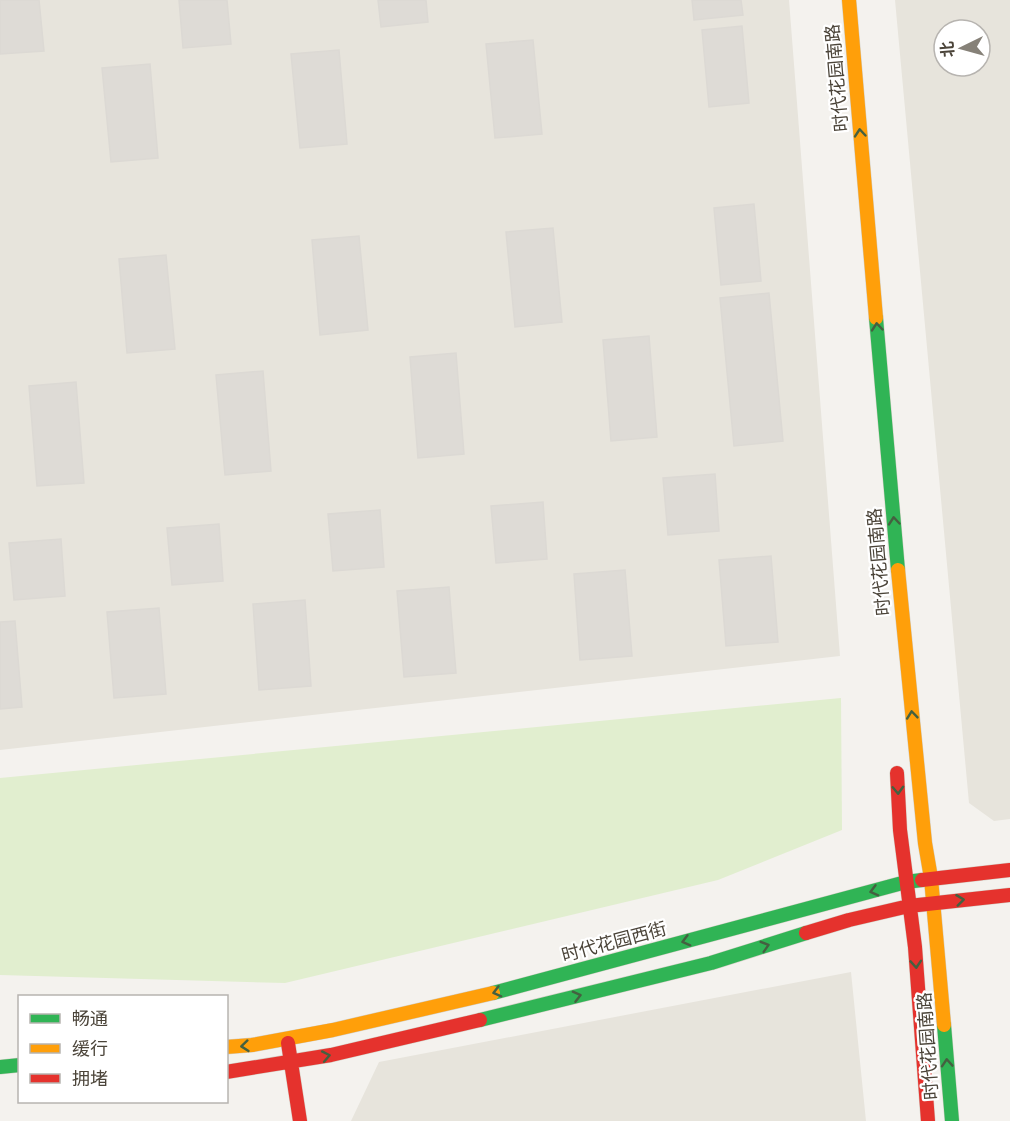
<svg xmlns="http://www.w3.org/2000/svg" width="1010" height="1121" viewBox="0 0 1010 1121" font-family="Inter,'Noto Sans SC',sans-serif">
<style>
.residential{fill:#e7e4dc;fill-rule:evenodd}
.green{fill:#e1eecf}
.building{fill:#dedbd6;stroke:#dcd9d4;stroke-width:1.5}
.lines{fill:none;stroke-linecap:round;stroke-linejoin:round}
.fast-casing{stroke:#d3cfc5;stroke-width:15}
.slow-casing{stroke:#d3cfc5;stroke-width:15}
.jam-casing{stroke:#d3cfc5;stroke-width:15}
.fast{stroke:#30b455;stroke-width:14}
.slow{stroke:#ff9f0a;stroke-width:14}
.jam{stroke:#e5322d;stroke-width:14}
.oneway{stroke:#446040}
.labels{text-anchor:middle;stroke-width:4.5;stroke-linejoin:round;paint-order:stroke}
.street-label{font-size:18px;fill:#4b4439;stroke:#fff}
</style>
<rect width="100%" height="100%" fill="#f4f2ee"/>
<path class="residential" d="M0 0H789L840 656 0 750Z
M895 0H1010V819L994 821 969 803ZM944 30H980V66H944Z
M851 972 866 1121H351L379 1062Z"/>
<path class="green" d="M841 698 842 830 718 880 285 983 0 975V778Z"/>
<path class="building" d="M0 0H39L44 51 0 54Z
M179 0H227L231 44 183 48Z
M378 0H426L428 22 381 27Z
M692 0H741L743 15 694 20Z
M742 26 749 103 709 107 702 30Z
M533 40 542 134 495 138 486 44Z
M339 50 347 144 300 148 291 54Z
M150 64 158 158 111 162 102 68Z
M754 204 761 281 721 285 714 208Z
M553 228 562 322 515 327 506 232Z
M359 236 368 330 320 335 312 240Z
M166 255 175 349 127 353 119 259Z
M769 293 783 441 734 446 720 298Z
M649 336 657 437 611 441 603 340Z
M456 353 464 454 418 458 410 357Z
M263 371 271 471 225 475 216 375Z
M76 382 84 483 37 486 29 386Z
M715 474 719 531 668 535 663 478Z
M543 502 547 559 496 563 491 506Z
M380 510 384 567 333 571 328 514Z
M219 524 223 581 172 585 167 528Z
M61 539 65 596 14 600 9 543Z
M771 556 778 642 726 646 719 560Z
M625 570 632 656 580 660 574 574Z
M449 587 456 673 404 677 397 591Z
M305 600 311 686 259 690 253 604Z
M159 608 166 694 114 698 107 612Z
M15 621 22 707 0 709V622Z"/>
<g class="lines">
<g class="fast-casing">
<path id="fast" d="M876 318 898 570
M493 993 906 882 922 880
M480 1020 711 963 806 933
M944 1025 952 1121
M0 1067 20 1065"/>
</g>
<g class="slow-casing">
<path id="slow" d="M849 0 876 318
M898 570 925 843 931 878 944 1025
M226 1047 252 1045 333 1030 493 993"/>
</g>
<g class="jam-casing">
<path id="jam" d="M897 773 900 830 915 947 928 1121
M922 880 1010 870
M806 933 849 920 909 906 1010 895
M288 1043 300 1121
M226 1072 331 1055 480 1020"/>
</g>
<use href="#fast" class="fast"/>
<use href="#slow" class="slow"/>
<use href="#jam" class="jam"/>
</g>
<defs><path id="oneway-chevron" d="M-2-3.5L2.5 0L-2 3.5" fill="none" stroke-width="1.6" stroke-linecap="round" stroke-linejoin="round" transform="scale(1.5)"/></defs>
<g class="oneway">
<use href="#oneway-chevron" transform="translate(860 133) rotate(-95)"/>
<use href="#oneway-chevron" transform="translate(877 327) rotate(-95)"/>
<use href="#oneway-chevron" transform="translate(894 521) rotate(-95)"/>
<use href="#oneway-chevron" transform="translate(912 715) rotate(-96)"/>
<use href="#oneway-chevron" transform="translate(898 790) rotate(88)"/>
<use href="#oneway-chevron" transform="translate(874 891) rotate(165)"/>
<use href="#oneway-chevron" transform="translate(960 900) rotate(-7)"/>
<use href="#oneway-chevron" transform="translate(686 941) rotate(165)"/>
<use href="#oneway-chevron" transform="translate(765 946) rotate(-17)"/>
<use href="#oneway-chevron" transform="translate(916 964) rotate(86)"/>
<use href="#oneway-chevron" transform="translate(497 992) rotate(165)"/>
<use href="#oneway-chevron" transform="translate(577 996) rotate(-14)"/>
<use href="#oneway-chevron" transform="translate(245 1046) rotate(174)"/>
<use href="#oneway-chevron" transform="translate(326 1056) rotate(-11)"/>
<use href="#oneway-chevron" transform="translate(947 1063) rotate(-94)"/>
</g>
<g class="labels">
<g class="street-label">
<text transform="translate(837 78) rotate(-95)" y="6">时代花园南路</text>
<text transform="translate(879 562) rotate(-95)" y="6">时代花园南路</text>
<text transform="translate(614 942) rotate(-15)" y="6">时代花园西街</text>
<text transform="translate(928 1046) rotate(-94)" y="6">时代花园南路</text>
</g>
</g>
<rect x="18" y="995" width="210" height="108" fill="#ffffff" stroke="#b7b4b0" stroke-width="1.5"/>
<rect x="30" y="1014" width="30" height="9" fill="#30b455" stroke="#b7b4b0" stroke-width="1.5"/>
<text x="72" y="1025" font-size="18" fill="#4b4439">畅通</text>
<rect x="30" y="1044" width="30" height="9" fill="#ff9f0a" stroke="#b7b4b0" stroke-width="1.5"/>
<text x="72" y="1055" font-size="18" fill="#4b4439">缓行</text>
<rect x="30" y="1074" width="30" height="9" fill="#e5322d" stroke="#b7b4b0" stroke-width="1.5"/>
<text x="72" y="1085" font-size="18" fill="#4b4439">拥堵</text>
<g transform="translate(962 48) rotate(265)"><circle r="28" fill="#ffffff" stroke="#b7b4b0" stroke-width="1.5"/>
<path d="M0-4.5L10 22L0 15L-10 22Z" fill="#868178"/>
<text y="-9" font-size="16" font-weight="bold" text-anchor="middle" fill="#4b4439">北</text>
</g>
</svg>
